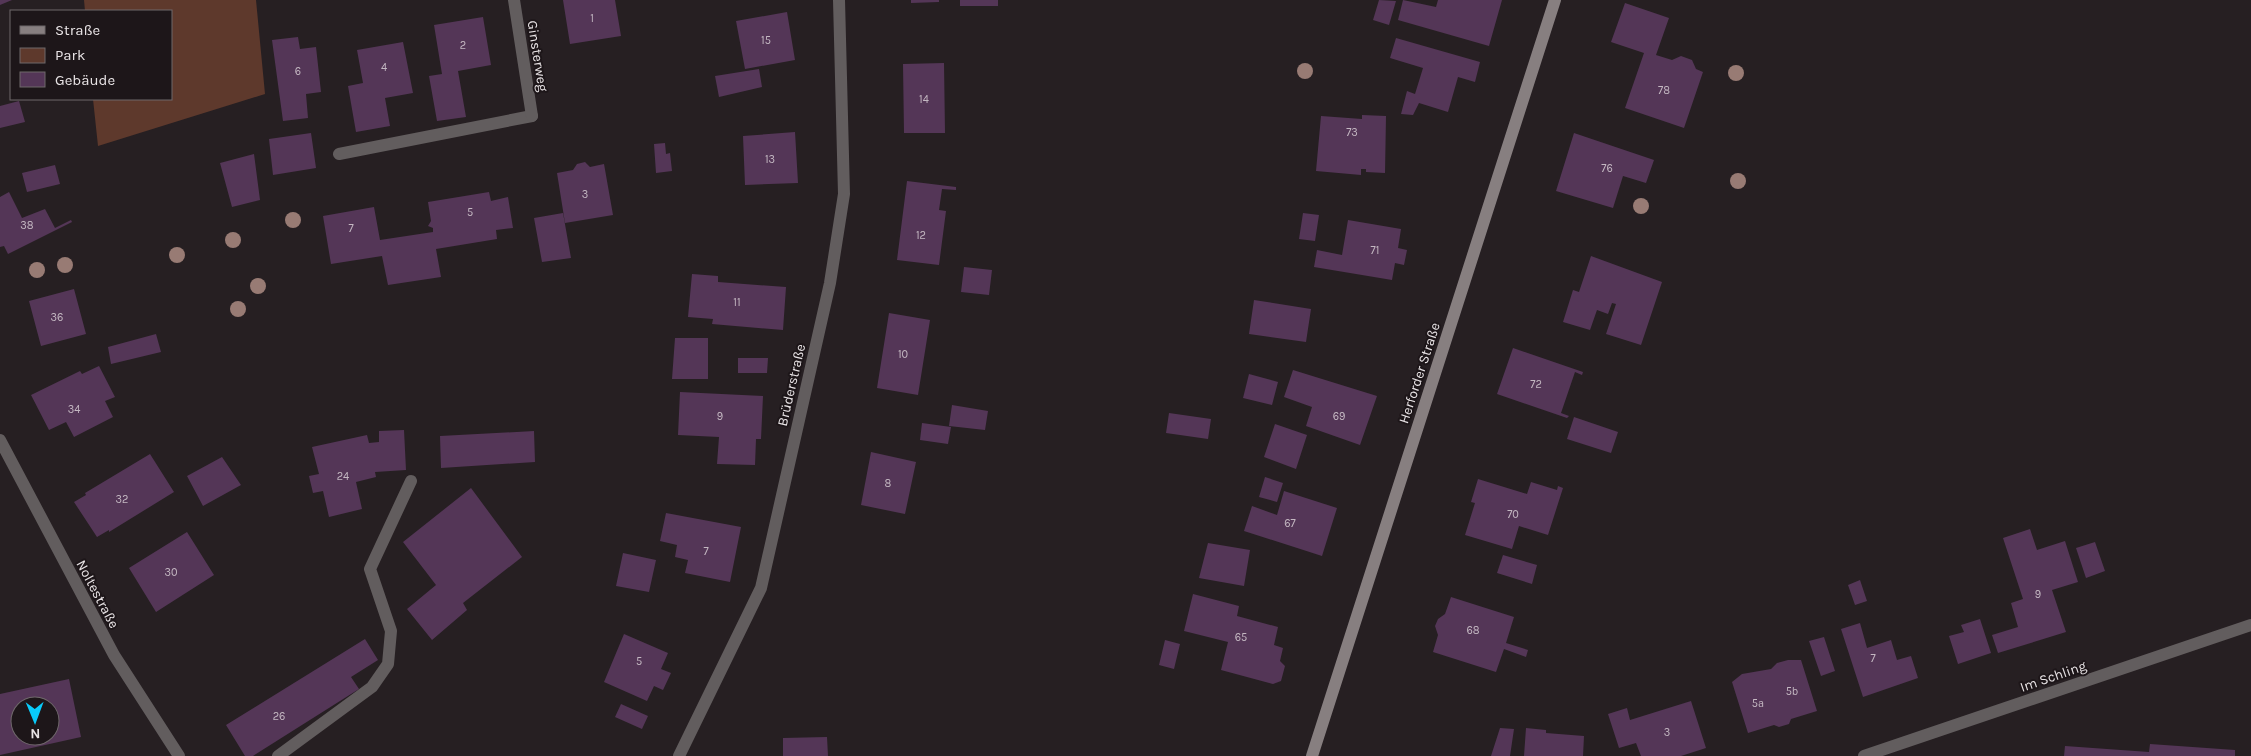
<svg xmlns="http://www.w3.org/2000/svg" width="2251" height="756" viewBox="0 0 2251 756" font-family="Karla,sans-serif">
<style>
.green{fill:#5e392c}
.building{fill:#543657;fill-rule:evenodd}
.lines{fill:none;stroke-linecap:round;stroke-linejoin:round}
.service{stroke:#625d5e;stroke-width:12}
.minor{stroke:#625d5e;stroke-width:12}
.secondary{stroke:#877f80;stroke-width:12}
.tree{fill:#987b74}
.labels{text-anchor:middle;stroke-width:4;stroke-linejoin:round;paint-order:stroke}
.number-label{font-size:11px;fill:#c4b8c2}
.street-label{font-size:14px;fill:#e9e4e6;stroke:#1d1619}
</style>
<rect width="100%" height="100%" fill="#261f22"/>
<path class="green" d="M84 0H256L265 94 98 146 93 99H171V11H85Z"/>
<path class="building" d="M0 0H12L0 5Z
M563 0H615L621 36 570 44Z
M911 0H939V2L911 3Z
M960 0H998V6H960Z
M1379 0 1396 1 1389 25 1373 20Z
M1403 0 1436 7 1438 0H1502L1489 46 1398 20Z
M1625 3 1669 18 1656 55 1672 60 1681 56 1692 60 1696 69 1703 72 1684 128 1625 108 1644 53 1611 42Z
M787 12 795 60 745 69 736 21Z
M483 17 491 65 458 71 466 117 437 121 429 76 442 74 434 25Z
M298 37 300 49 316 47 321 92 306 94 308 118 283 121 272 40Z
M1396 38 1480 62 1475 82 1458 77 1448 112 1419 103 1413 115 1401 114 1407 91 1415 94 1423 68 1390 58Z
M403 42 413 93 385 98 390 126 356 132 348 86 363 83 357 50Z
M944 63 945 133H904L903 64Z
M759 69 762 87 719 97 715 76Z
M19 101 25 122 0 128V106Z
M1362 115 1386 116 1385 173 1366 172V169H1361V175L1316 171 1321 116 1362 119Z
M795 132 798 183 745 185 743 136Z
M311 133 316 168 273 175 269 139Z
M1574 133 1654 160 1646 183 1623 176 1613 208 1556 191Z
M665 143 666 154 670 153 672 171 656 173 654 144Z
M254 154 260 200 232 207 220 163Z
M585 162 590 167 604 164 613 215 565 223 557 173 573 170 577 164Z
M55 165 60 184 27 192 22 173Z
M907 181 956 187V190L942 189 939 210 946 211 939 265 897 260Z
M9 192 22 218 45 209 55 228 71 220 72 222 8 254 4 246 0 247V197Z
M489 192 491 201 508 197 513 228 496 230 497 239 436 249 441 277 388 285 382 256 331 264 323 216 374 207 380 240 433 232V228L428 226 431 221 428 202Z
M563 213 571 258 542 262 534 218Z
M1303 213 1319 215 1315 241 1299 239Z
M1348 220 1401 229 1398 248 1407 250 1404 265 1395 263 1392 280 1314 267 1317 250 1342 255Z
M1591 256 1662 282 1641 345 1606 334 1616 304 1612 303 1608 314 1597 310 1590 330 1563 322 1573 290 1579 292Z
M964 267 992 270 989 295 961 292Z
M692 274 718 276V282L786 287 783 330 712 324 713 319 688 317Z
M74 289 86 334 41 346 29 301Z
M1254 300 1311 309 1306 342 1249 334Z
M889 313 930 320 918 395 877 388Z
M156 334 161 352 111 364 108 347Z
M675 338H708V379H672Z
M1513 348 1583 372 1582 375 1575 372 1561 413 1569 416 1567 418 1497 394Z
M738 358H768L767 373H738Z
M99 366 115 397 105 401 113 417 74 437 66 422 49 430 31 395 80 371 82 374Z
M1293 370 1377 396 1360 445 1306 426 1312 407 1284 397Z
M1249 374 1278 382 1272 405 1243 398Z
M680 392 763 396 761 439H756L755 465 717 464 719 437 678 435Z
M952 405 988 411 985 430 949 426Z
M1169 413 1211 419 1208 439 1166 433Z
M1574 417 1618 432 1611 453 1567 439Z
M922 423 951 427 948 444 920 440Z
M1275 424 1307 435 1296 469 1264 457Z
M404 430 406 470 375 472 376 477 356 482 362 509 329 517 323 491 313 493 309 476 319 474 312 447 367 435 369 443 379 442V431Z
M534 431 535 462 441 468 440 436Z
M871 452 916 462 905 514 861 505Z
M150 454 174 492 109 532V530L97 537 74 502 86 495 85 493Z
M222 457 241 485 203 506 187 476Z
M1265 477 1283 483 1277 502 1259 497Z
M1478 479 1527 494 1531 482 1557 490 1558 486 1563 488 1548 535 1519 526 1512 549 1465 535 1475 503 1471 502Z
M471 488 522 557 463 603 467 610 432 640 407 609 436 585 403 542Z
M1284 491 1337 508 1322 556 1244 531 1252 506 1277 515Z
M666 513 741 527 730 582 685 573 688 560 675 557 677 545 660 541Z
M2030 529 2037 550 2065 541 2078 582 2052 590 2066 632 1998 653 1992 635 2018 627 2011 603 2023 599 2003 538Z
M187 532 214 575 156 612 129 568Z
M2095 542 2105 571 2086 578 2076 548Z
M1208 543 1250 550 1244 586 1199 578Z
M623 553 656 560 649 592 616 586Z
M1503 555 1537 565 1532 584 1497 573Z
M1860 580 1867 601 1855 605 1848 585Z
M1193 594 1239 606 1237 616 1278 627 1274 645 1283 648 1280 661 1285 666 1281 681 1273 684 1221 670 1228 642 1184 631Z
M1451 597 1514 617 1506 643 1528 650 1526 657 1504 649 1496 672 1433 652 1438 635 1435 626 1438 619 1445 614Z
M1980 619 1991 653 1958 664 1949 636 1964 632 1961 625Z
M1860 623 1867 648 1891 640 1897 660 1911 656 1918 678 1863 697 1841 629Z
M624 634 668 653 661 669 671 673 663 690 654 686 647 701 604 682Z
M1824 637 1835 671 1821 676 1809 641Z
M365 639 378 660 351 677 359 689 253 756H245L226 725Z
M1165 640 1180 644 1174 669 1159 665Z
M1788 660H1801L1817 711 1791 719 1789 724 1779 727 1774 725 1748 733 1732 682 1742 674 1771 669 1777 663Z
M69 679 81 737 0 755V694ZM20 706H50V736H20Z
M1691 701 1706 748 1681 756H1641L1636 743 1619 748 1608 714 1627 708 1630 720Z
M621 704 648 716 642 729 615 717Z
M1500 728 1514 729 1510 756H1491Z
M1526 728 1546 730V733L1584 736 1583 756H1524Z
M827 737 828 756H783V738Z
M2150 744 2235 750V756H2064L2065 746 2149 752Z"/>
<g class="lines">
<path class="service" d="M339 154 532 116
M278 756 372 687 388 664 391 631 370 569 411 481"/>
<path class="minor" d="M514 0 532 116
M0 440 114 655 179 756
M679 756 761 588 830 283 844 194 839 0
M1864 756 2251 625"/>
<path class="secondary" d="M1312 756 1555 0"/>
</g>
<g class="tree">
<circle cx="1305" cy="71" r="8"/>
<circle cx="1736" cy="73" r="8"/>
<circle cx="1738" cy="181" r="8"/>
<circle cx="1641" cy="206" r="8"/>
<circle cx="293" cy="220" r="8"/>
<circle cx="233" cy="240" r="8"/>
<circle cx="177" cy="255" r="8"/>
<circle cx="65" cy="265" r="8"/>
<circle cx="37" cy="270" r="8"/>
<circle cx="258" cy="286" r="8"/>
<circle cx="238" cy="309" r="8"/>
</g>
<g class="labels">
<g class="number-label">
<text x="592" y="22">1</text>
<text x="766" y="44">15</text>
<text x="463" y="49">2</text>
<text x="384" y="71">4</text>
<text x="298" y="75">6</text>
<text x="1664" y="94">78</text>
<text x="924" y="103">14</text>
<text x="1352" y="136">73</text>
<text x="770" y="163">13</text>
<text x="1607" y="172">76</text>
<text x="585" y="198">3</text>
<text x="470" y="216">5</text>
<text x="27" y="229">38</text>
<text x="351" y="232">7</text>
<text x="921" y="239">12</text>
<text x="1375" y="254">71</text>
<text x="737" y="306">11</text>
<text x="57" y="321">36</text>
<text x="903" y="358">10</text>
<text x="1536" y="388">72</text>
<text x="74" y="413">34</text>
<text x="720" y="420">9</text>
<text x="1339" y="420">69</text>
<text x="343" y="480">24</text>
<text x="888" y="487">8</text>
<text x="122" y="503">32</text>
<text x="1513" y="518">70</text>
<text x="1290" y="527">67</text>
<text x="706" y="555">7</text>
<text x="171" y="576">30</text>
<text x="2038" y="598">9</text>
<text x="1473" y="634">68</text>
<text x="1241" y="641">65</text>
<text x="1873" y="662">7</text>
<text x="639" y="665">5</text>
<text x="1792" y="695">5b</text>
<text x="1758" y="707">5a</text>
<text x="279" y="720">26</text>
<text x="1667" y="736">3</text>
</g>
<g class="street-label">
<text transform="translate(538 56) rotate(81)" y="5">Ginsterweg</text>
<text transform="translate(1419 373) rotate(-72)" y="5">Herforder Straße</text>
<text transform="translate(791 385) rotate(-77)" y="5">Brüderstraße</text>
<text transform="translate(98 594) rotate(62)" y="5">Noltestraße</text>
<text transform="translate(2053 676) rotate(-19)" y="5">Im Schling</text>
</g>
</g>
<rect x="10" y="10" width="162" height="90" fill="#1d1619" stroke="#6f686b"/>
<rect x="20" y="26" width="25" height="8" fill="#877f80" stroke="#6f686b"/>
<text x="55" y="35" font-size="15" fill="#e9e4e6">Straße</text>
<rect x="20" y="48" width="25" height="15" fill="#5e392c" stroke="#6f686b"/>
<text x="55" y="60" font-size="15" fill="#e9e4e6">Park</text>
<rect x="20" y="72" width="25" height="15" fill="#543657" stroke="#6f686b"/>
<text x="55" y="85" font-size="15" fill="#e9e4e6">Gebäude</text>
<g transform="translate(35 721) rotate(179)"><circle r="24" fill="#1d1619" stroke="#6f686b"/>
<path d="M0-4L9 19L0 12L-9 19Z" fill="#09cbfa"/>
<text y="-8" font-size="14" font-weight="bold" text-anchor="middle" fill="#e9e4e6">N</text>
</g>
</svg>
